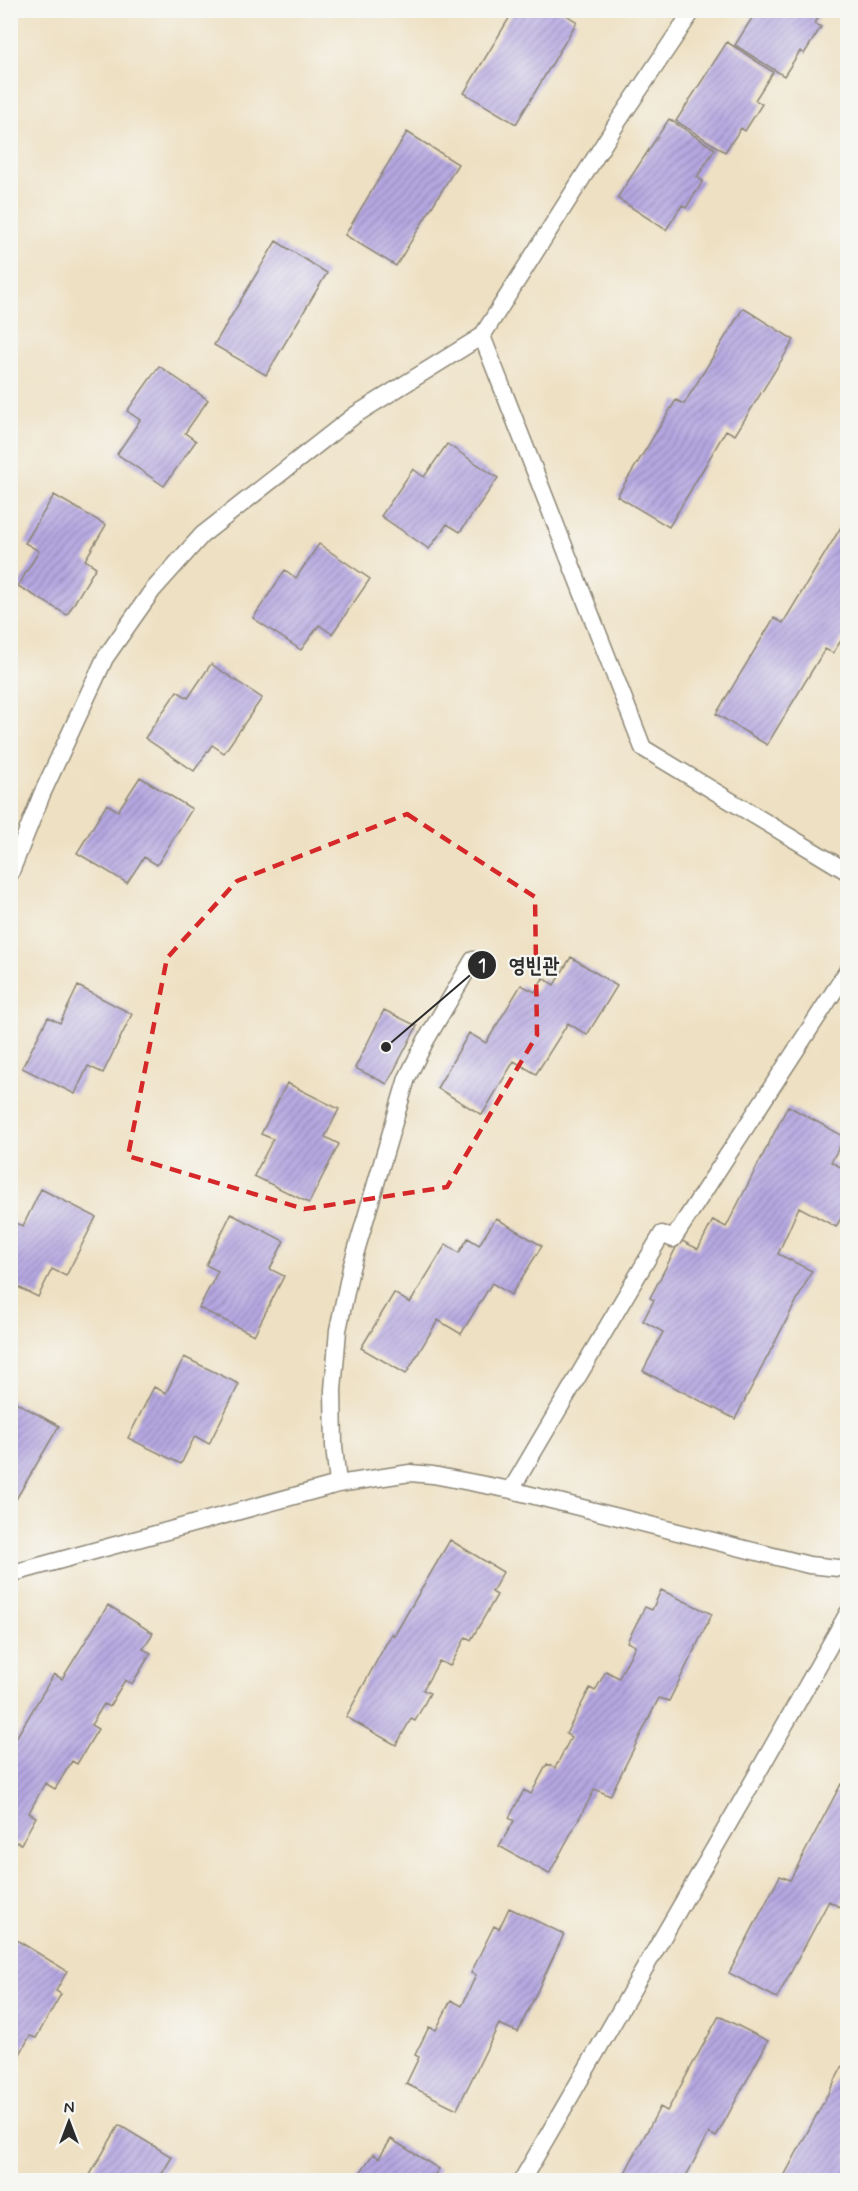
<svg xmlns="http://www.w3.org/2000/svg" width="858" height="2191" viewBox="0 0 858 2191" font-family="Mynerve,'Poor Story',sans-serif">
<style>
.building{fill:url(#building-hatch)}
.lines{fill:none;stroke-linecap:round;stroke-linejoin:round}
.service-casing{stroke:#8c8676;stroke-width:19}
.service{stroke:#fff;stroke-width:16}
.marked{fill:none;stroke:#d62828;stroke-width:4.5;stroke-dasharray:12 8;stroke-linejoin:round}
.leader{fill:none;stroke:#2b2b2b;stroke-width:2}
.callout-dot{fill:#2b2b2b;stroke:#f6f6f2;stroke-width:2}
.mark-label{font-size:18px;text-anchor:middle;font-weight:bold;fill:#fff}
.callout-label{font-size:21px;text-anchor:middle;font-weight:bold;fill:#2b2b2b;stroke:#f6f6f2;stroke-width:4.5;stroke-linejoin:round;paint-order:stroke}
</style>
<defs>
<pattern id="building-hatch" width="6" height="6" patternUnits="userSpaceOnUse" patternTransform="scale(1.5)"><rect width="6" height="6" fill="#b5a7e1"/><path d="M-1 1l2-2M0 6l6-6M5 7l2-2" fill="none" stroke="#9388b7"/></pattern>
</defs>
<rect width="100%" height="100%" fill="#f6f6f2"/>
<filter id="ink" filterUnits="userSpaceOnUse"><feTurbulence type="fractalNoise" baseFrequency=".0167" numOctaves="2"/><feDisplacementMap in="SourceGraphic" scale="12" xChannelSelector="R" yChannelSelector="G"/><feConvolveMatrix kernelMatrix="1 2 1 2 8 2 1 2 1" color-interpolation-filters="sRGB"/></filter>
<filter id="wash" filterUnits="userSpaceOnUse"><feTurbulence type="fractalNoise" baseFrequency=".008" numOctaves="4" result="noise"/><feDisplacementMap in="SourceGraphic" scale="24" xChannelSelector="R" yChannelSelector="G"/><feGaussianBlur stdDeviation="1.35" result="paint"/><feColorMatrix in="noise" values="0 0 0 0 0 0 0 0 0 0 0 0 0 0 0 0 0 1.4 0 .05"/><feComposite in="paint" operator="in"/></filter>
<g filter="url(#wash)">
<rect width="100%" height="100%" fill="#eee0c2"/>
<g id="blocks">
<path class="building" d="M514 10H559L577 22 516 124 464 93Z
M757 10H823L815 23 821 27 804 54 800 51 784 76 735 45Z
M727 42 773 72 755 100 762 104 745 131 741 128 725 152 676 121Z
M669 119 715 149 697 177 703 181 686 208 682 205 666 230 617 198Z
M407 132 458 164 396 266 345 235Z
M276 241 327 273 266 375 214 345Z
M743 308 794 340 735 435 726 430 669 527 617 496 676 400 684 404Z
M159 366 208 400 185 433 196 441 164 486 117 454 140 420 127 411Z
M447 444 498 478 460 532 447 524 429 549 381 516 413 469 424 477Z
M54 495 106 525 85 560 96 567 67 615 18 586 39 551 25 543Z
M841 527 848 531V630L833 653 825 649 767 745 716 714 774 618 783 623Z
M319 544 370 579 332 634 319 625 301 650 253 618 285 570 296 578Z
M211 664 262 698 224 753 212 745 194 771 145 738 177 691 188 698Z
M140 777 192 809 157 865 144 857 127 883 77 853 107 804 118 811Z
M571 957 617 986 587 1035 568 1023 536 1074 514 1061 482 1115 437 1088 469 1033 486 1043 521 985 535 992 543 978 554 985Z
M78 986 132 1014 103 1073 88 1066 75 1094 22 1068 48 1017 60 1023Z
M384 1010 417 1026 387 1084 355 1068Z
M287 1083 339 1109 325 1137 339 1144 309 1203 254 1176 273 1139 261 1134Z
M788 1106 845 1137 831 1162 848 1171V1205L836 1227 799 1207 778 1254 812 1271 735 1419 643 1371 663 1332 643 1321 654 1300 650 1298 680 1240 698 1249 713 1220 726 1227Z
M41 1189 96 1217 66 1276 52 1269 38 1297 10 1283V1221L23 1226Z
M231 1214 284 1241 270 1269 284 1276 254 1335 199 1308 218 1271 206 1265Z
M496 1218 542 1246 511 1295 492 1283 461 1334 438 1320 406 1374 361 1348 394 1293 410 1303 446 1244 459 1253 468 1238 479 1245Z
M184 1357 239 1384 209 1444 195 1436 181 1464 128 1438 154 1387 166 1393Z
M10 1399 59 1426 15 1501 10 1499Z
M450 1540 503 1572 492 1592 497 1595 471 1640 466 1637 450 1666 439 1661 423 1690 430 1693 415 1721 411 1719 396 1745 346 1717 392 1633 394 1636Z
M661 1590 712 1614 669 1701 659 1698 610 1796 595 1789 549 1874 499 1846 514 1821 509 1818 524 1790 531 1794 547 1764 555 1768 571 1737 566 1734 590 1688 595 1691 606 1671 619 1678 635 1646 627 1642 645 1607 652 1610Z
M108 1605 153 1633 143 1649 151 1653 132 1684 125 1680 109 1707 104 1704 91 1725 98 1729 77 1764 72 1761 55 1789 45 1783 29 1813 36 1817 21 1844 17 1842 10 1853V1748L54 1674 62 1679Z
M841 1784 848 1788V1890L839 1907 829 1901 777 1998 729 1973 780 1876 790 1880Z
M509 1908 564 1934 518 2032 499 2024 457 2109 406 2084 419 2057 415 2055 429 2027 436 2030 451 2000 462 2006 476 1975 471 1973 482 1950 494 1926 499 1929Z
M15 1939 67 1971 56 1991 61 1994 36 2038 30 2036 14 2065 10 2063V1946Z
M719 2016 768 2041 716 2137 709 2133 684 2180H621L660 2107 667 2111Z
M848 2056V2180H782Z
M119 2125 172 2157 160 2177 167 2180H87Z
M391 2139 439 2169 431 2180H355L373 2154 379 2158Z"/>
</g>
</g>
<g filter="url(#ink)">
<use href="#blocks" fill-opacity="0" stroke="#8c8676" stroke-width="1.5"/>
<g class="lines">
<g class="service-casing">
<path id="service" d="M482 336 643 748 848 872
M10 874 42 794 105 658 152 591 202 535 355 415 482 336 619 120 693 10
M338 1484 334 1446 333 1390 338 1330 351 1268 407 1078 426 1040 473 960
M511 1490 662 1234 673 1239 848 970
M10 1574 338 1484 410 1473 433 1475 511 1490 809 1565 848 1569
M522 2180 744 1797 848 1613"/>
</g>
<use href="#service" class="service"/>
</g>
</g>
<path class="marked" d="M407 814 535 897 537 1035 447 1187 304 1209 128 1156 167 958 237 881Z"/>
<path class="leader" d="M386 1047L482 965"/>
<g class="callout-dot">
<circle cx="386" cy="1047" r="6"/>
<circle cx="482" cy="965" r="15"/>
</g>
<g class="mark-label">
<text x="482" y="971">1</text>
</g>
<g class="callout-label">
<text x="534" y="972">영빈관</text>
</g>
<rect width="858" height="2191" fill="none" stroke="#f6f6f2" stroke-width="36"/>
<g transform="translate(69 2122)" stroke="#f6f6f2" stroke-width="4.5" paint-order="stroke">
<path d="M0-4.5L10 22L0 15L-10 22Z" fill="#2b2b2b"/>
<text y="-9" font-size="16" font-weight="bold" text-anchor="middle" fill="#2b2b2b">N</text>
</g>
</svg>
